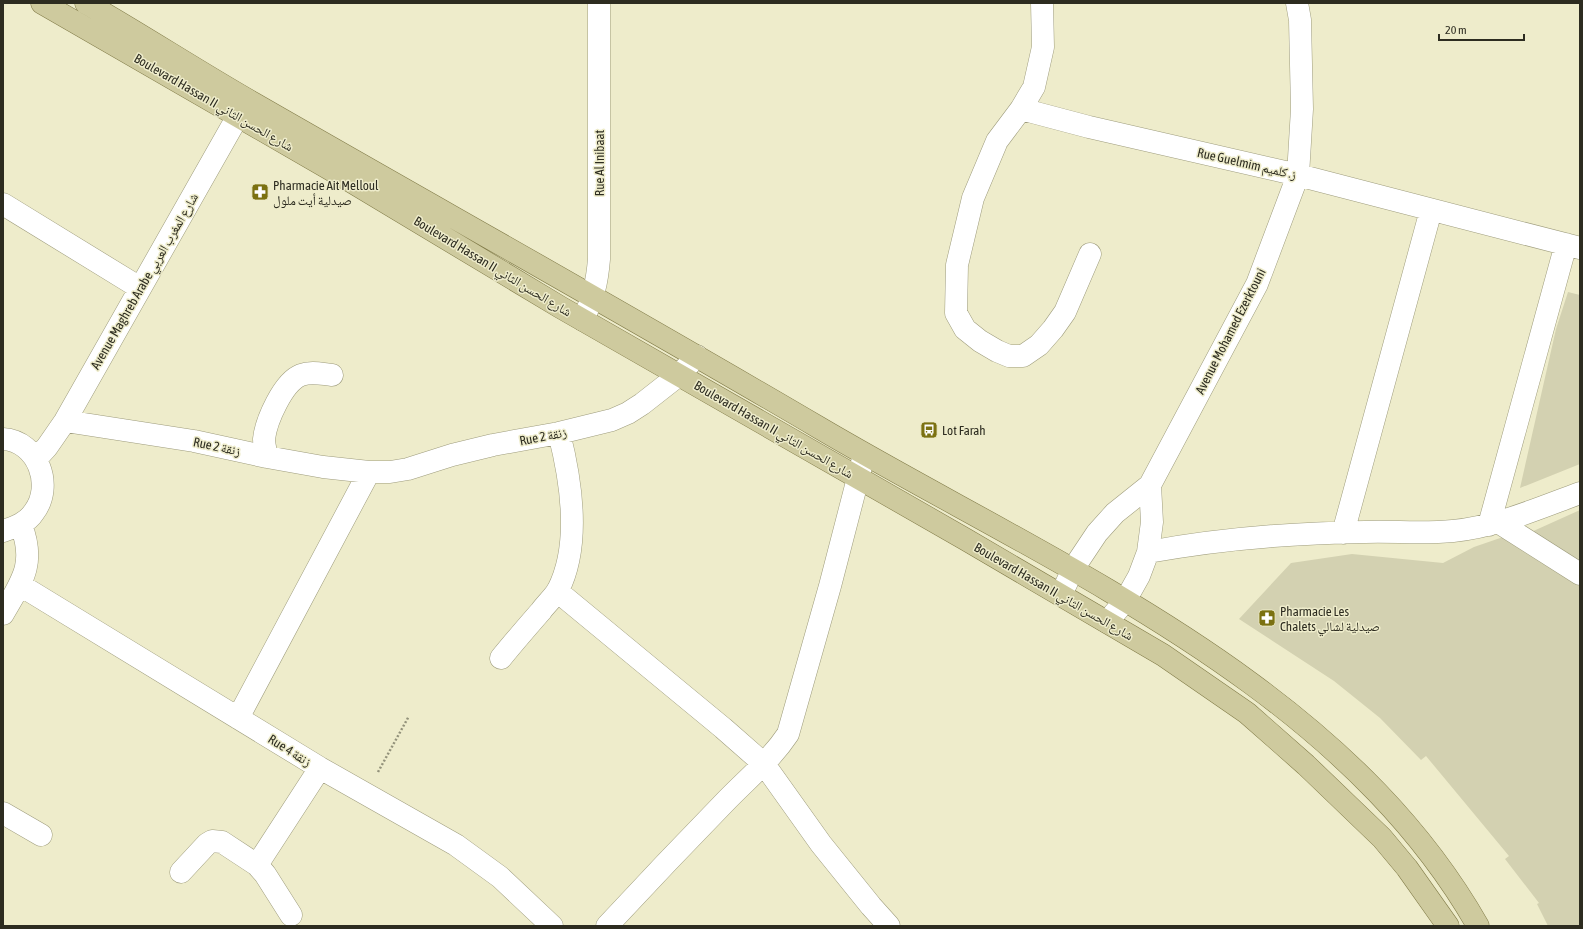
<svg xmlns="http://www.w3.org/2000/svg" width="1583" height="929" viewBox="0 0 1583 929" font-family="'Asap Condensed','Noto Naskh Arabic',sans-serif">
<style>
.building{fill:#d3d1b1}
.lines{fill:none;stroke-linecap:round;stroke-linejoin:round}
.minor-casing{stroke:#9e9c7d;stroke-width:23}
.major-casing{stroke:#817b48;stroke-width:23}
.path{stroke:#93927b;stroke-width:2.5;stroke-dasharray:2 2;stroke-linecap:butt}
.minor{stroke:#fff;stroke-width:22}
.major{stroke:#ceca9e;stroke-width:22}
.labels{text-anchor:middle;stroke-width:3;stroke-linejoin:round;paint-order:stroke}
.street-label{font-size:13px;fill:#2d2c20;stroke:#eeeccb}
.poi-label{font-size:13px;fill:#2d2c20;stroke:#eeeccb;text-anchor:start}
</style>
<rect width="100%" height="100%" fill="#eeeccb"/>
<path class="building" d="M1568 292 1580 295V464L1520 488 1556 329Z
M1580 510V565L1529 533Z
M1506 536 1580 584V926H1548L1537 904 1539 903 1505 859 1509 856 1426 756 1421 760 1380 718 1334 681 1239 619 1291 563 1352 554 1443 563 1474 547Z"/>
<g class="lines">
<g class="minor-casing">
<path id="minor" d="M1042 3 1043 47 1034 87 1021 109 1089 127 1298 175 1580 248
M1021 109 997 141 973 198 957 265 956 313 965 329 980 341 997 351 1009 356H1023L1039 345 1053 329 1065 312 1090 254
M3 204 140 288
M583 320C593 298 597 284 599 259V3
M65 421 194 441 267 457 323 467 369 472H390L408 469 452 455 493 445 559 433 612 420 628 413 642 404 679 375 697 356
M3 439C38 441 54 486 34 512 27 523 15 527 3 531
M267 457C266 451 264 445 264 439 266 421 283 382 301 375 311 371 322 374 332 375
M36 459 47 447 65 421 247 100
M1498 522 1580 574
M1489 525 1566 244
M1343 533 1431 210
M1148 552C1219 539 1292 533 1365 532 1394 531 1423 534 1453 531 1496 527 1539 508 1580 493
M20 585 320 768 456 845 500 877 552 926
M557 591 723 728 764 764 821 844 871 906 889 926
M1061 595 1073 569 1097 533 1115 513 1150 485 1257 284 1298 175 1302 109 1300 20 1297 3
M3 614C22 581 36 564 21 525
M1107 622 1125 601 1139 576 1148 552 1152 522 1150 485
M501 658C514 642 527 627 541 611 546 604 554 597 558 590 581 545 571 480 559 433
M238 718 369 472
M3 813 41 835
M257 865 320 768
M181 872 207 844 212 841 222 842 257 865 265 874 291 915
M607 926C646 884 685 843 724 803 746 780 770 761 788 734L830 586 864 455"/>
</g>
<g class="major-casing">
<path id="major" d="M42 3 347 179 560 307 965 539 1163 655 1247 713 1306 765 1382 838 1407 868 1448 926
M86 3C142 35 197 71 253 103 441 211 631 317 818 427 1050 564 1339 682 1478 926"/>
</g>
<path class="path" d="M378 772 409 716"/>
<use href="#minor" class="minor"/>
<use href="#major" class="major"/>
</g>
<defs>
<g id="pharmacy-square" transform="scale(0.9)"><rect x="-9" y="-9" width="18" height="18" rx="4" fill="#7b7111" stroke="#eeeccb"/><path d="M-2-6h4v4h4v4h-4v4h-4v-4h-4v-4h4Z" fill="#fff"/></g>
<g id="bus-square" transform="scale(0.9)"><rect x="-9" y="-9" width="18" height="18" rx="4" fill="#7b7111" stroke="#eeeccb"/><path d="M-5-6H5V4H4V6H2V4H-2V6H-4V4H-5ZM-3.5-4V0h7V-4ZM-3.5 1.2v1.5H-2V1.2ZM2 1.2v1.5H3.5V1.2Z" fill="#fff"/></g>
</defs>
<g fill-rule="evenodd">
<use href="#pharmacy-square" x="260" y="192"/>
<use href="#bus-square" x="929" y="430"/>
<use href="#pharmacy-square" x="1267" y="618"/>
</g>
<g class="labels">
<g class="street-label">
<text transform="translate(214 102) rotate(30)" y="5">Boulevard Hassan II شارع الحسن الثاني</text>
<text transform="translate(599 163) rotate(-90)" y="5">Rue Al Inibaat</text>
<text transform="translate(1247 163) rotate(13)" y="5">Rue Guelmim ز. كلميم</text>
<text transform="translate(493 266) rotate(31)" y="5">Boulevard Hassan II شارع الحسن الثاني</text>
<text transform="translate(144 281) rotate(-60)" y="5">Avenue Maghreb Arabe شارع المغرب العربي</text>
<text transform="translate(1230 331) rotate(-63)" y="5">Avenue Mohamed Ezerktouni</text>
<text transform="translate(774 429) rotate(30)" y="5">Boulevard Hassan II شارع الحسن الثاني</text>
<text transform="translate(543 436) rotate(-11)" y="5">Rue 2 زنقة</text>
<text transform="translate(217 446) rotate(12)" y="5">Rue 2 زنقة</text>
<text transform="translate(1054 591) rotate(30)" y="5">Boulevard Hassan II شارع الحسن الثاني</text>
<text transform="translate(290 750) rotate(32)" y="5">Rue 4 زنقة</text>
</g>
<g class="poi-label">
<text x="273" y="190">Pharmacie Ait Melloul<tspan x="273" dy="15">صيدلية أيت ملول</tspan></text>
<text x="942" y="435">Lot Farah</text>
<text x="1280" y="616">Pharmacie Les<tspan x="1280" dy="15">Chalets صيدلية لشالي</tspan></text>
</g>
</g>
<rect width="1583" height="929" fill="none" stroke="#2d2c20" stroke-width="8"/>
<path d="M1439 34v6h85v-6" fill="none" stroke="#2d2c20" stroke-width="2"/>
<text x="1445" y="34" font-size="12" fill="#2d2c20" stroke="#eeeccb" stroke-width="3" paint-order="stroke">20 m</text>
</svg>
